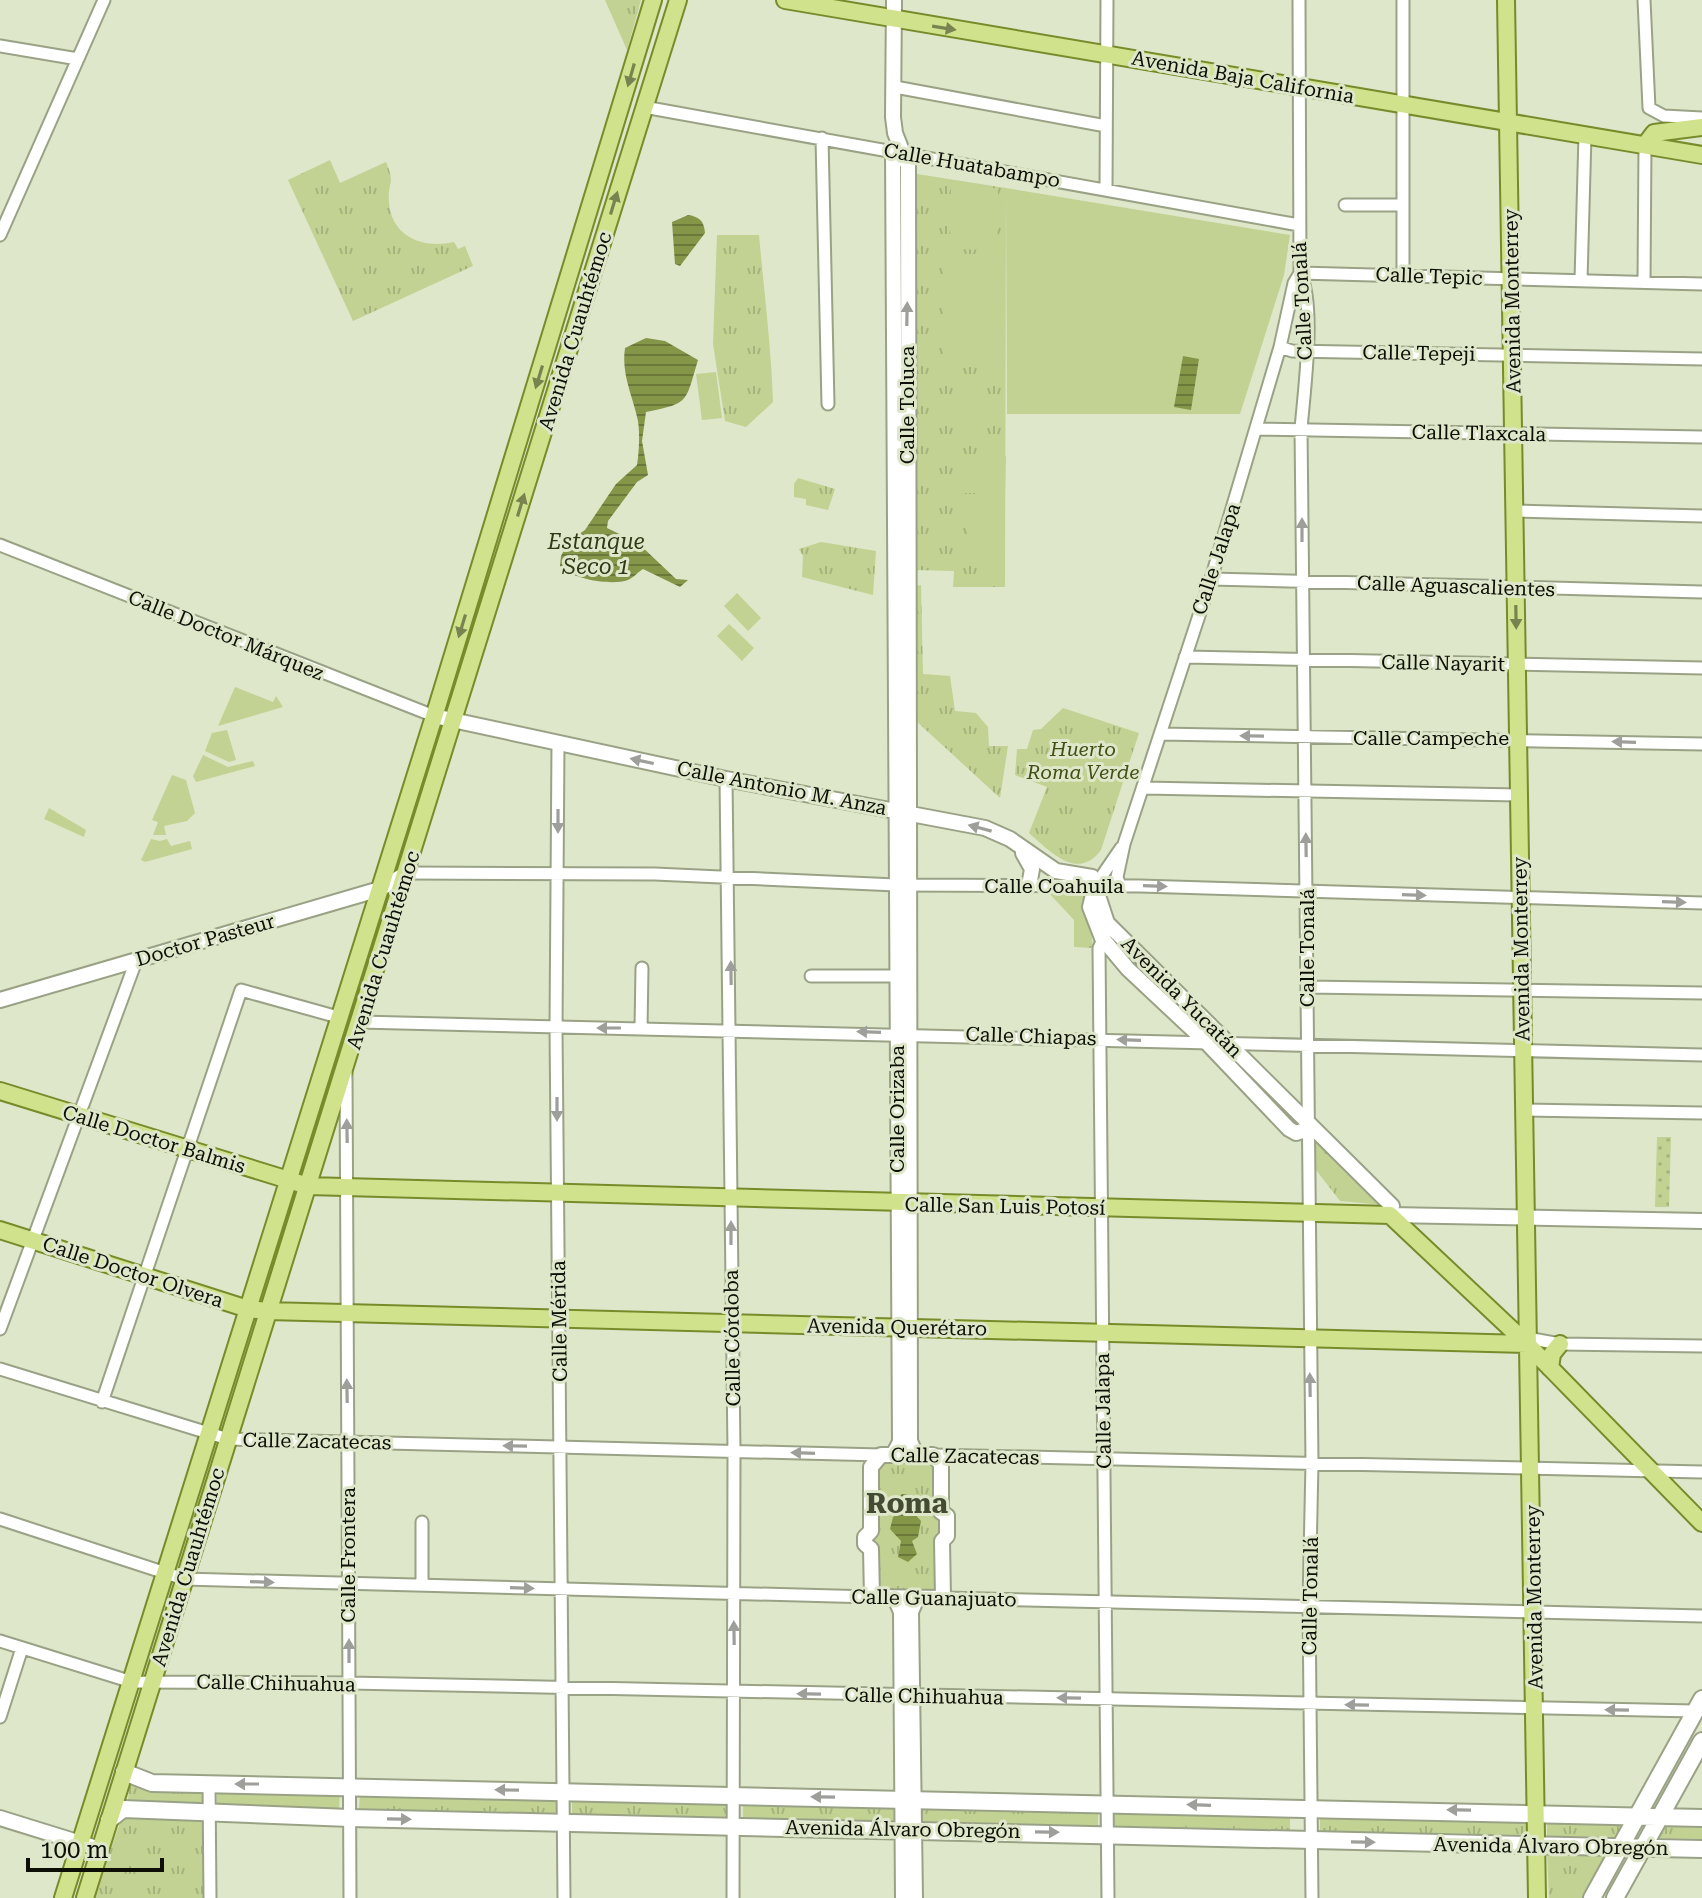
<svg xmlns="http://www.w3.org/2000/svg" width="1702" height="1898" viewBox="0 0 1702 1898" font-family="'Roboto Serif',serif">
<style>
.grass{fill:url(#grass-dots)}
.park{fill:url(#park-tufts)}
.garden{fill:#c1d293}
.water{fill:url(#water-rules)}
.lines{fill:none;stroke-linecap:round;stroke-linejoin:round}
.minor-casing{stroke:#9aa286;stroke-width:15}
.tertiary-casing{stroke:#9aa286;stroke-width:18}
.secondary-casing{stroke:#9aa286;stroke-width:20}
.primary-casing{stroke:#788b2b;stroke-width:20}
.minor{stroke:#fff;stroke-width:11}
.tertiary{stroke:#fff;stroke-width:14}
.secondary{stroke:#fff;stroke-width:16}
.primary{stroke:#d0e28c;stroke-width:16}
.oneway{fill:#788350}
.oneway2{fill:#9e9f9b}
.labels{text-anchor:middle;stroke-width:6;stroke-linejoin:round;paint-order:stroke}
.street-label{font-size:20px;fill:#0d0f06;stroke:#dee7c9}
.park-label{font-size:20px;font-style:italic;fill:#435015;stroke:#dee7c9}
.water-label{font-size:22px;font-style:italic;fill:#313917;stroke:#dee7c9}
.district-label{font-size:28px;font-weight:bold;fill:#444b32;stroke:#dee7c9}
</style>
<defs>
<pattern id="grass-dots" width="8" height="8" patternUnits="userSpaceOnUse" patternTransform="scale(2)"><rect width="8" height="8" fill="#c1d293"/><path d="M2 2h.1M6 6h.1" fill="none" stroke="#a5b37d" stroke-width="1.8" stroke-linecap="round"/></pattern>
<pattern id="park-tufts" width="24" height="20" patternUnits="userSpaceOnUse" patternTransform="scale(2)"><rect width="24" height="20" fill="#c1d293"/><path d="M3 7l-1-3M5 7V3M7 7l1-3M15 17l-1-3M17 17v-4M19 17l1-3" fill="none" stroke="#a5b37d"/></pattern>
<pattern id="water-rules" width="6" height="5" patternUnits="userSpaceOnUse" patternTransform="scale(2)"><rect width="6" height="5" fill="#849647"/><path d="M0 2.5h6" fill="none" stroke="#6a7939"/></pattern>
</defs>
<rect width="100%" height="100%" fill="#dee7c9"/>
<path class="grass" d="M1657 1137H1671L1669 1207H1655Z"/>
<path class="park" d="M605 0H641L627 50Z
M330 160 340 183 386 162C396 185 387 182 389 203 392 238 425 249 454 242L458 249 465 246 473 266 353 321 288 180Z
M917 174 1006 188 1005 587H953L954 571 914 570Z
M717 235H759C764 291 771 345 773 402L746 427 725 421 713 344Z
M798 478 835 489 828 510 806 505V499L794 497V484Z
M821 542 876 551 873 595 802 577 803 556 799 549Z
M921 585 923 674 950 676 955 711 976 713 988 727 989 746H1008L1000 798 915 720 914 586Z
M1063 708 1139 733 1101 850C1077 882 1050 851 1029 833L1047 787 1015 775 1017 749H1027L1033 730 1041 729Z
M1047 891 1086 893 1093 948 1074 947V920Z
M1316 1136 1384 1205 1340 1201 1316 1170Z
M876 1459 939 1461 943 1598 872 1597 871 1531Z
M129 1785 203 1788 202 1804 128 1802Z
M217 1789 340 1792 339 1809 217 1806Z
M360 1793 557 1797 556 1813 359 1809Z
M572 1798 728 1801V1817L572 1814Z
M743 1802 898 1805 897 1821 743 1818Z
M921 1806 1098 1810V1826L920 1822Z
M1113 1810 1290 1815V1830L1113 1826Z
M1320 1815 1528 1820V1835L1320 1831Z
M122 1817 205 1819V1898H94Z
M1547 1820 1625 1822 1618 1837 1547 1836Z
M1661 1823 1702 1824V1839L1654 1838Z
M1547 1850 1609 1856 1588 1898H1549Z"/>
<path class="garden" d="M951 180 998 189 997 250 950 249Z
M1006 188 1290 235 1284 275 1240 414H1007Z
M943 259H1002L1003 367H944Z
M716 372 722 418 702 420 696 374Z
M954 395H1003V425L954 424Z
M961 455H981V493H961Z
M986 456H1006L1005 494 985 493Z
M968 500 1005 501V564L968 563Z
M737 593 761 618 748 631 724 606Z
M729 624 754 648 742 661 717 636Z
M235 687 273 702 276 696 283 707 218 726Z
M227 730 236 760 229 762 205 751 212 733Z
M203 755 228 767 253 761 255 766 196 782 193 776Z
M172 775 186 780 195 813 187 821 164 826 166 835H153L158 822 152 820Z
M49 808 86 830 84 837 44 819Z
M151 839 160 841 167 839 171 846 190 841 192 849 145 862 141 860Z"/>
<path class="water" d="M688 215C700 217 704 221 705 233L680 266 675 264 672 222Z
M646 338 665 341 698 360C685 403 690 403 646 412L642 441 648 475 637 482 608 521 607 528 638 543 676 579 688 580 680 587 643 569C638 572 633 578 628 580 611 586 572 579 560 566L561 556 569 541 585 530 616 484 637 465C639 453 640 434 638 421 633 396 621 375 625 348Z
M1183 356 1199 359 1191 410 1174 407Z
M902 1494 914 1496 913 1512 921 1521 918 1537 912 1541 917 1554 908 1562 898 1557 901 1541 890 1529 893 1517 901 1512 897 1500Z"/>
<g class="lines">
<g class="minor-casing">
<path id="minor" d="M1299 0 1300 273C1316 305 1304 391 1301 429L1312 1463 1309 1605 1312 1898
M1644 0 1649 108 1664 116 1702 118
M0 46 78 59
M895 87 1106 126
M644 107 1299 225
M822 138 828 404
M1106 190 1107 0
M1345 205H1402
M0 235 104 0
M1300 273 1702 284
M1403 274V0
M1581 280 1585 135
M1644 282 1645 145
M1280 347 1292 351 1702 359
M1257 429 1702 437
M1514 511 1702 516
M0 545 434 716
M1211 579 1702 592
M1185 657 1702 668
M1160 734 1702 744
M558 743 556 1028 564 1898
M726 779 734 1451 733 1898
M1144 788 1518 795
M407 873 655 874 896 885 1140 886 1702 903
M1095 886 1121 848
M1120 886 1117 877 1124 844 1211 579 1280 347 1294 283 1300 273
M1106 933 1099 948 1108 1898
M811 976H897
M1307 987 1702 993
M360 1022 1702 1055
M641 1029 642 968
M346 1073 350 1898
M1523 1110 1702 1113
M0 1329 136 961
M1527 1338 1560 1344 1702 1346
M0 1369 228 1439 881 1455
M102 1402 241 990 338 1017
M933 1455 1702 1472
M0 1519 184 1579 872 1597
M422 1585V1522
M943 1598 1702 1616
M0 1641 132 1682 349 1683 1695 1711
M0 1717 22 1648
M209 1784 210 1898"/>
</g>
<g class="tertiary-casing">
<path id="tertiary" d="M894 0 893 117 895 133 908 166 910 1441 916 1455
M434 716 726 779 985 828 1010 839 1056 871 1092 877 1107 923 1392 1206 1390 1215 1702 1221
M1023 853 1032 869 1029 886
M1095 886 1090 907 1102 938 1128 969 1207 1043 1289 1129 1296 1133 1308 1129
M0 1000 380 889 407 873
M881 1455H933L941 1464V1512L947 1516V1536L942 1541 943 1598 872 1597 871 1549 865 1544V1537L871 1531V1467Z
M893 1455 900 1442 893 151
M895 1598 901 1612 903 1898
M0 1818 100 1849
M915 1898 911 1612 917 1598"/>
</g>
<g class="secondary-casing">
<path id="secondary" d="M124 1772 152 1783 1702 1818
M109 1820 123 1809 350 1818 1702 1849
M1592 1898 1702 1699
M1615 1898 1702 1741"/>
</g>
<g class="primary-casing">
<path id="primary" d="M785 0 1702 155
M1506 0 1537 1898
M1645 145 1654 133 1702 127
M0 1091 308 1186 1390 1215 1527 1344 1702 1523
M0 1230 248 1309 267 1311 1527 1344
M1550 1368 1552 1354 1560 1344
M63 1898 437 707 653 0
M85 1898 678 0"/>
</g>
<use href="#minor" class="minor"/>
<use href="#tertiary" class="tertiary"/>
<use href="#secondary" class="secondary"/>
<use href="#primary" class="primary"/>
</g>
<defs><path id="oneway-solid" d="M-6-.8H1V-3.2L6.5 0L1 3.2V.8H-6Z" transform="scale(2)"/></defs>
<g class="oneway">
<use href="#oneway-solid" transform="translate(944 28) rotate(9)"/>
<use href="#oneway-solid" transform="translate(631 75) rotate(106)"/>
<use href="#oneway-solid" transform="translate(614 203) rotate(-73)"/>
<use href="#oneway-solid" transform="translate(539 377) rotate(107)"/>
<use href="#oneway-solid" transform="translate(521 505) rotate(-73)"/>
<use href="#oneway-solid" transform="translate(1516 617) rotate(89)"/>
<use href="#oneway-solid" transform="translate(462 626) rotate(107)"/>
</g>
<g class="oneway2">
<use href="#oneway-solid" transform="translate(907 314) rotate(-89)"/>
<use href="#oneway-solid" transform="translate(1302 530) rotate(-90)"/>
<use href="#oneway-solid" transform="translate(1252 736) rotate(-179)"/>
<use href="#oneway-solid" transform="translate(1624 742) rotate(-178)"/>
<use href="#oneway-solid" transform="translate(642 761) rotate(-168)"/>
<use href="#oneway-solid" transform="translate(558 821) rotate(90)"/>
<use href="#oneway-solid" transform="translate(980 828) rotate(-165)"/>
<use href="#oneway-solid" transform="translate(1306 845) rotate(-91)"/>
<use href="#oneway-solid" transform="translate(1155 886) rotate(2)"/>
<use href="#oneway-solid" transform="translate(1414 895) rotate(2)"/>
<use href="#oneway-solid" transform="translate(1674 902) rotate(2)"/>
<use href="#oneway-solid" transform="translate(731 973) rotate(-91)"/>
<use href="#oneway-solid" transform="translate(609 1028) rotate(-180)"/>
<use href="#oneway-solid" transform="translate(869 1032) rotate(-178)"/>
<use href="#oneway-solid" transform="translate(1129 1040) rotate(-178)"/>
<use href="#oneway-solid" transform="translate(557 1109) rotate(90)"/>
<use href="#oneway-solid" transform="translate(347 1131) rotate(-91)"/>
<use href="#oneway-solid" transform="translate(731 1233) rotate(-90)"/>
<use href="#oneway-solid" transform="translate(1310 1385) rotate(-91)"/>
<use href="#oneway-solid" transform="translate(347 1391) rotate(-91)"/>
<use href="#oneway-solid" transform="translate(515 1446) rotate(-179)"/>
<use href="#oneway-solid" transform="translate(803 1453) rotate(-178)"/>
<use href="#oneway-solid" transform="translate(262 1582) rotate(2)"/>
<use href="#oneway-solid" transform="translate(522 1588) rotate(2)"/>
<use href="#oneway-solid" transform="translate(734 1633) rotate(-91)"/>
<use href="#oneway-solid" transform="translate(349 1651) rotate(-90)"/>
<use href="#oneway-solid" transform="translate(809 1694) rotate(-179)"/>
<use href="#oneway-solid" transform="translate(1069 1698) rotate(-179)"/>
<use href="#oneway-solid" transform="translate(1357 1705) rotate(-179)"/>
<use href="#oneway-solid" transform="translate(1617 1710) rotate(-179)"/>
<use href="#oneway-solid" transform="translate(247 1784) rotate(-180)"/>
<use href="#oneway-solid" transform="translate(507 1790) rotate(-179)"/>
<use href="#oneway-solid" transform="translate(823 1797) rotate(-179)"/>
<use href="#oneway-solid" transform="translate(1199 1805) rotate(-178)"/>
<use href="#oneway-solid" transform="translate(1459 1810) rotate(-179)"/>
<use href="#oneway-solid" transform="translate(399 1819) rotate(1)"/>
<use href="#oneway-solid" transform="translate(1047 1832) rotate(1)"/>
<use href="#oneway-solid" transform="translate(1363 1842) rotate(1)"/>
</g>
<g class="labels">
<g class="street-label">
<text transform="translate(1243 77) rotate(10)" y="7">Avenida Baja California</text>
<text transform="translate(972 165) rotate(10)" y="7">Calle Huatabampo</text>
<text transform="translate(1429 276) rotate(2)" y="7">Calle Tepic</text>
<text transform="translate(1302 301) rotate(-93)" y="7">Calle Tonalá</text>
<text transform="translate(1512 301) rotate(-91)" y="7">Avenida Monterrey</text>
<text transform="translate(575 331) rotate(-73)" y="7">Avenida Cuauhtémoc</text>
<text transform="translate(1419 353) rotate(1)" y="7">Calle Tepeji</text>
<text transform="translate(907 405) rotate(-90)" y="7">Calle Toluca</text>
<text transform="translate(1479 433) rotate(1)" y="7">Calle Tlaxcala</text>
<text transform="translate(1216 559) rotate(-72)" y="7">Calle Jalapa</text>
<text transform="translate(1456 586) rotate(2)" y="7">Calle Aguascalientes</text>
<text transform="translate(226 635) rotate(22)" y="7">Calle Doctor Márquez</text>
<text transform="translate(1443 663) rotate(1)" y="7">Calle Nayarit</text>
<text x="1431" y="745">Calle Campeche</text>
<text transform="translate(782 788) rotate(11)" y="7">Calle Antonio M. Anza</text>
<text x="1054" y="893">Calle Coahuila</text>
<text transform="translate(205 940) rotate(-16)" y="7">Doctor Pasteur</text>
<text transform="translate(1307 948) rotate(-90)" y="7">Calle Tonalá</text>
<text transform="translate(1521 949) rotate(-91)" y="7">Avenida Monterrey</text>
<text transform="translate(383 950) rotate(-73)" y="7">Avenida Cuauhtémoc</text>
<text transform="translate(1182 997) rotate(45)" y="7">Avenida Yucatán</text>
<text transform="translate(1031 1036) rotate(2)" y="7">Calle Chiapas</text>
<text transform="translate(897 1109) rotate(-90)" y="7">Calle Orizaba</text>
<text transform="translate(154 1139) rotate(17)" y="7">Calle Doctor Balmis</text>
<text transform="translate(1005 1206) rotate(1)" y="7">Calle San Luis Potosí</text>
<text transform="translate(133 1272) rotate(18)" y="7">Calle Doctor Olvera</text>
<text transform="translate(559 1321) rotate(-91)" y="7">Calle Mérida</text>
<text transform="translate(897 1327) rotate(1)" y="7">Avenida Querétaro</text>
<text transform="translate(732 1338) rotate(-91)" y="7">Calle Córdoba</text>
<text transform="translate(1103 1411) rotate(-91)" y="7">Calle Jalapa</text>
<text transform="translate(317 1441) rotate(1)" y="7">Calle Zacatecas</text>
<text transform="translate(965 1456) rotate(1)" y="7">Calle Zacatecas</text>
<text transform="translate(348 1555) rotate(-90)" y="7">Calle Frontera</text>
<text transform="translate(188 1567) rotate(-73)" y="7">Avenida Cuauhtémoc</text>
<text transform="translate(1310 1596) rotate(-89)" y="7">Calle Tonalá</text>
<text transform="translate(1534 1597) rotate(-91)" y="7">Avenida Monterrey</text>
<text transform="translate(934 1598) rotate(1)" y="7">Calle Guanajuato</text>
<text transform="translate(276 1683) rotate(1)" y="7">Calle Chihuahua</text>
<text transform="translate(924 1696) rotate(1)" y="7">Calle Chihuahua</text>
<text transform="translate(903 1829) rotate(1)" y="7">Avenida Álvaro Obregón</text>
<text transform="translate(1551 1846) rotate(1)" y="7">Avenida Álvaro Obregón</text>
</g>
<g class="park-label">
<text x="1083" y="756">Huerto<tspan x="1083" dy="23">Roma Verde</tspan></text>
</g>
<g class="water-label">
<text x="596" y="549">Estanque<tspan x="596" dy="25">Seco 1</tspan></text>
</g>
<g class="district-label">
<text x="907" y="1513">Roma</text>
</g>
</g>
<path d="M28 1858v12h134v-12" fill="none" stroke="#0d0f06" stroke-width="4"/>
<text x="40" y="1858" font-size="24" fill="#0d0f06" stroke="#dee7c9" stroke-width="6" paint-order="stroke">100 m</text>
</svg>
